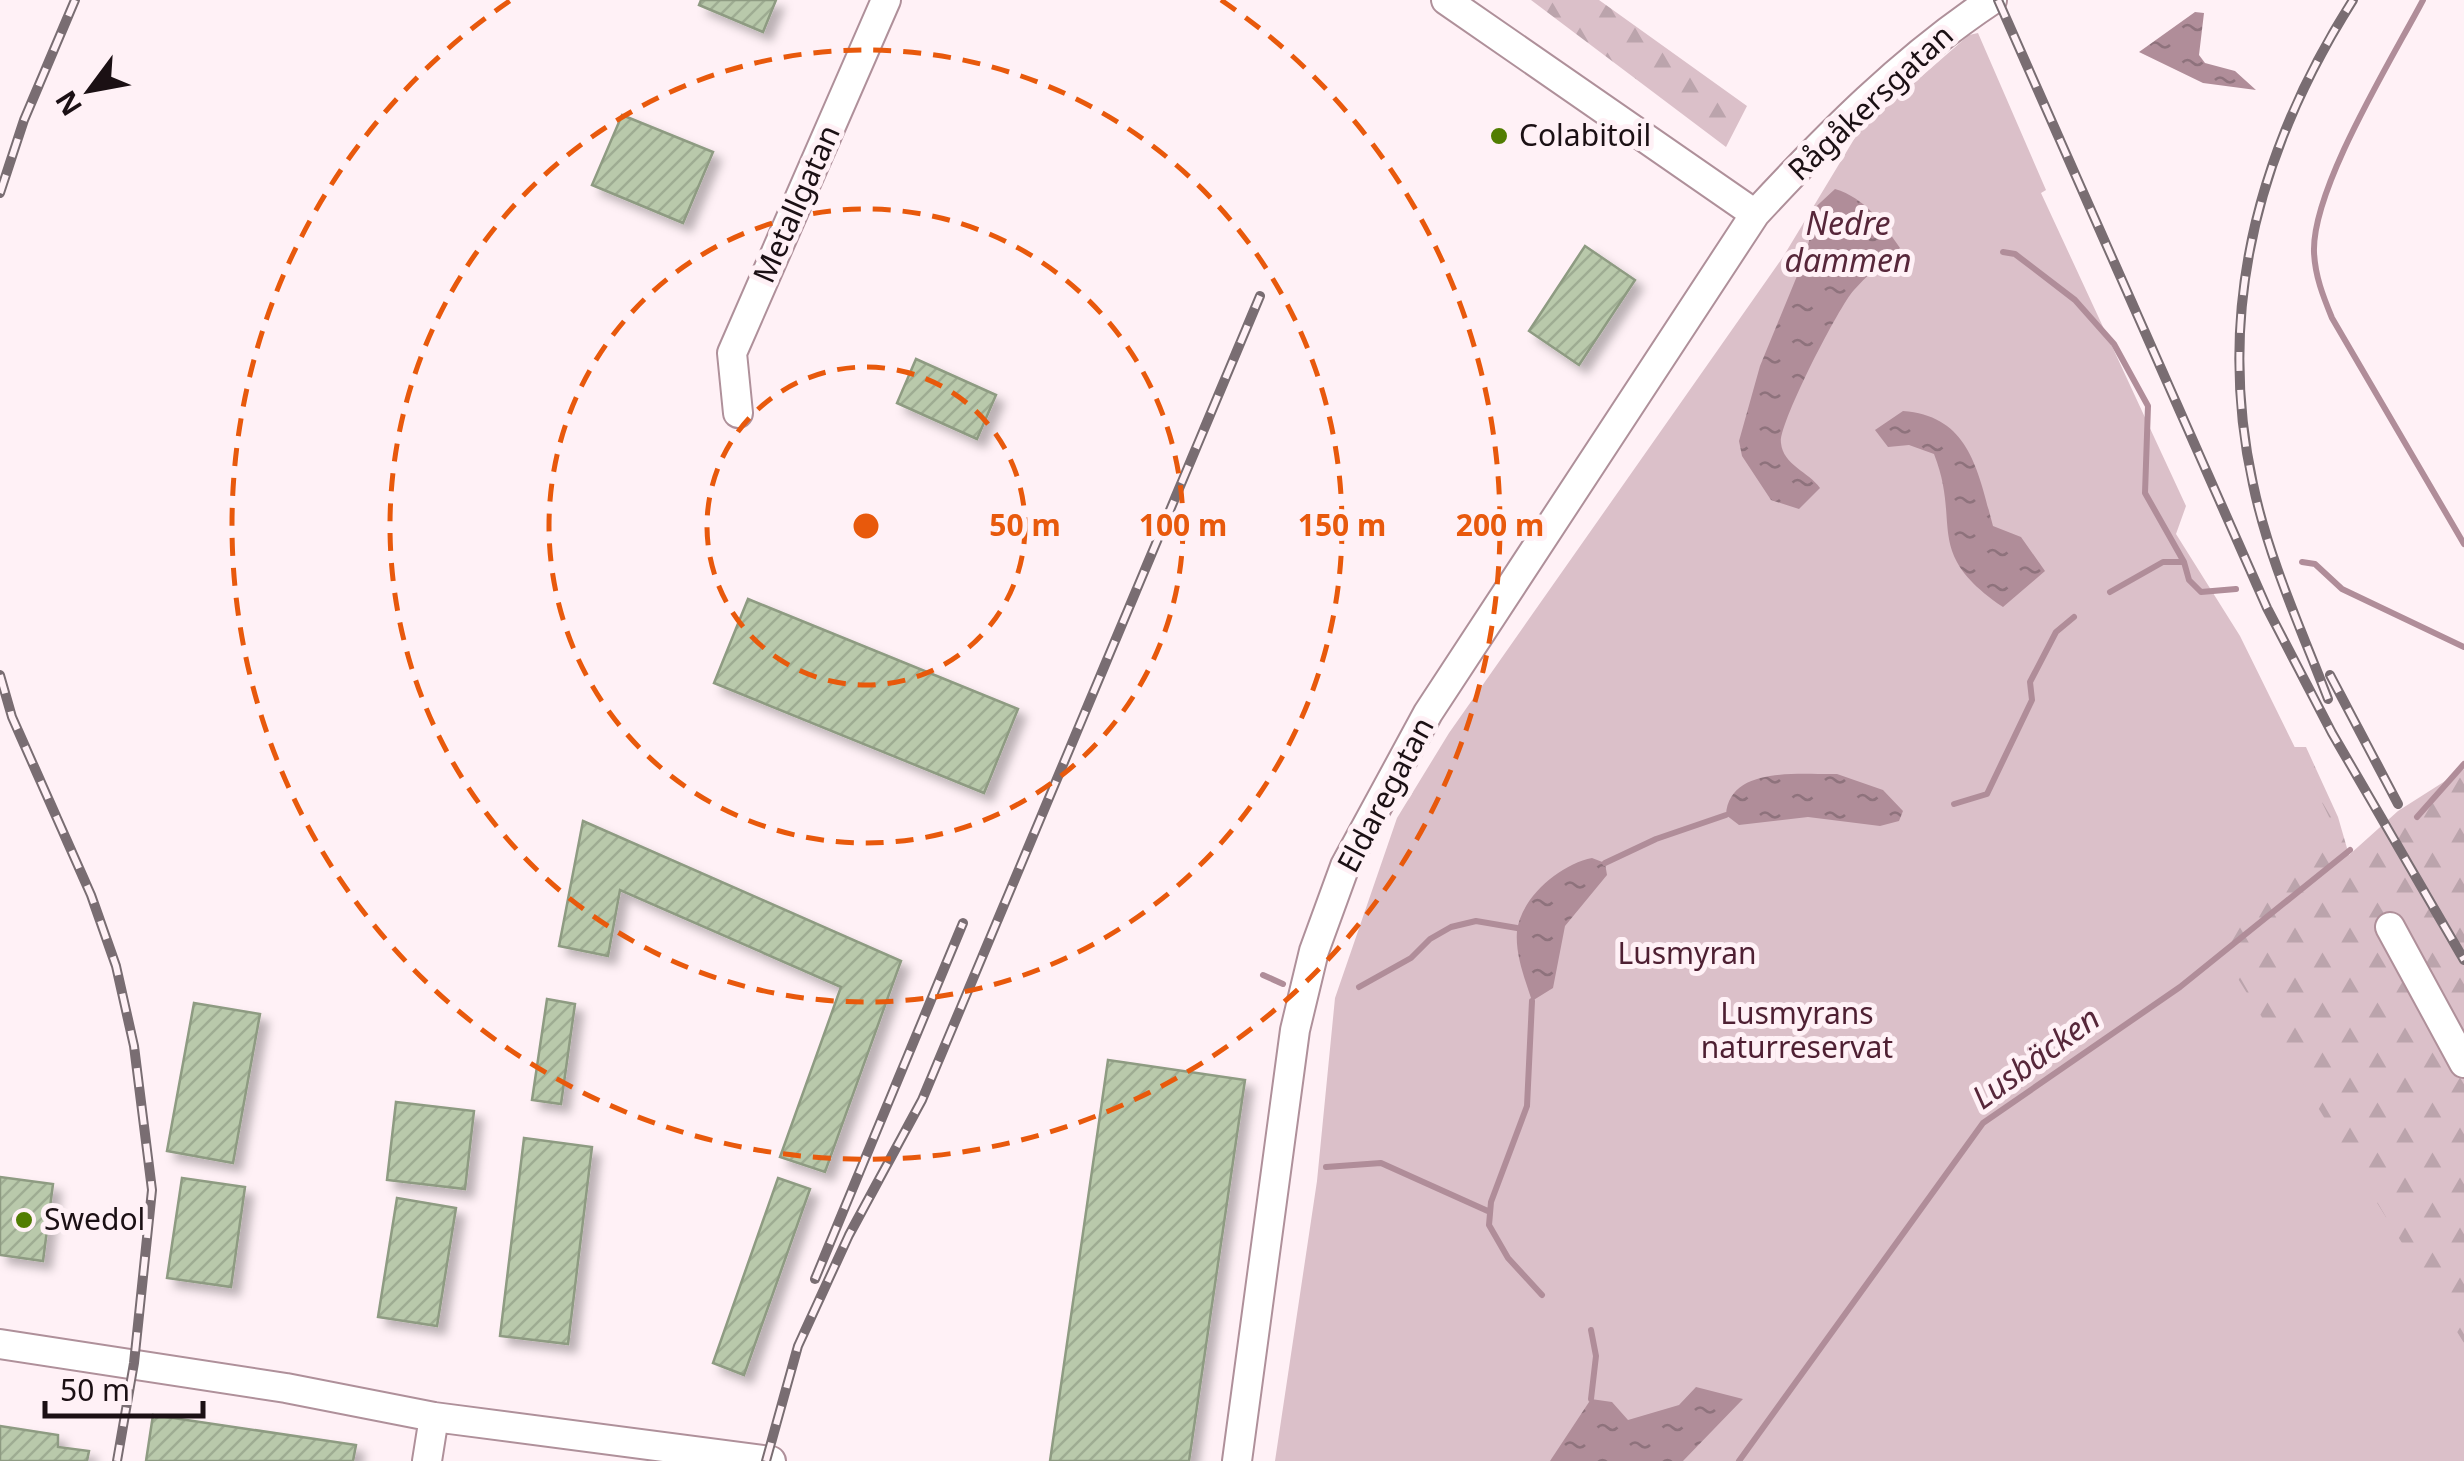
<svg xmlns="http://www.w3.org/2000/svg" width="2464" height="1461" viewBox="0 0 2464 1461" font-family="'Noto Sans',sans-serif">
<style>
.forest{fill:url(#forest-firs)}
.park{fill:#dbc0c9}
.water{fill:url(#water-ripples)}
.lines{fill:none;stroke-linecap:round;stroke-linejoin:round}
.stream{stroke:#b08d99;stroke-width:6}
.building{fill:url(#building-hatch);stroke:#8e9b82;stroke-width:2.5;filter:url(#shadow)}
.minor-casing{stroke:#af909a;stroke-width:32}
.minor{stroke:#fff;stroke-width:28}
.rail-casing{stroke:#796d72;stroke-width:10}
.rail{stroke:#fff1f6;stroke-width:6;stroke-dasharray:19;stroke-linecap:butt}
.ring{fill:none;stroke:#e8590c;stroke-width:5;stroke-dasharray:18 12}
.poi-dot{fill:#517d01;stroke:#fff1f6;stroke-width:4}
.labels{text-anchor:middle;stroke-width:10;stroke-linejoin:round;paint-order:stroke}
.street-label{font-size:30px;fill:#1b1014;stroke:#fff1f6}
.poi-label{font-size:30px;fill:#1b1014;stroke:#fff1f6;text-anchor:start}
.park-label{font-size:30px;fill:#4e1f32;stroke:#fff1f6}
.water-label{font-size:32px;font-style:italic;fill:#57273a;stroke:#fff1f6}
.centre{fill:#e8590c;stroke:#fff1f6;stroke-width:5}
.ring-label{font-size:30px;text-anchor:middle;font-weight:bold;fill:#e8590c;stroke:#fff1f6;stroke-width:10;stroke-linejoin:round;paint-order:stroke}
</style>
<defs>
<pattern id="forest-firs" width="22" height="20" patternUnits="userSpaceOnUse" patternTransform="scale(2.5)"><rect width="22" height="20" fill="#dbc0c9"/><path d="M5 1l3.5 6h-7zM16 11l3.5 6h-7z" fill="#bba4ac"/></pattern>
<pattern id="water-ripples" width="26" height="14" patternUnits="userSpaceOnUse" patternTransform="scale(2.5)"><rect width="26" height="14" fill="#b08d99"/><path d="M2 4q2-2 4 0t4 0M15 11q2-2 4 0t4 0" fill="none" stroke="#8e727c"/></pattern>
<pattern id="building-hatch" width="6" height="6" patternUnits="userSpaceOnUse" patternTransform="scale(2.5)"><rect width="6" height="6" fill="#b9c9ab"/><path d="M-1 1l2-2M0 6l6-6M5 7l2-2" fill="none" stroke="#9eac92"/></pattern>
<filter id="shadow"><feDropShadow dx="8" dy="8" stdDeviation="5" flood-color="#0004"/></filter>
</defs>
<rect width="100%" height="100%" fill="#fff1f6"/>
<path class="forest" d="M1531 0H1599L1747 106 1726 147Z
M2279 747H2306L2338 817 2349 855 2398 811 2464 769V1461H1903Z"/>
<path class="park" d="M1978 33 2046 190 2041 193 2186 506 2176 534 2240 636 2340 839 2274 879 2219 948 2464 1343V1461H1275L1317 1181 1335 998 1397 818 1449 733 1783 257 1859 131 1969 35Z"/>
<path class="water" d="M2195 12 2204 13 2199 55 2205 63 2235 71 2256 90 2203 83 2139 52Z
M1835 189C1865 198 1883 223 1900 248 1884 261 1868 274 1854 290 1839 306 1778 425 1781 443 1783 465 1809 472 1820 488L1799 509 1771 500 1742 456 1739 441 1760 366 1804 259 1812 230 1807 215Z
M1903 411C1970 416 1978 471 1993 526L2021 537 2045 571 2003 607C1922 552 1962 525 1934 454L1909 445 1888 447 1875 430Z
M1837 774 1883 790 1903 811 1899 821 1880 826 1808 817 1739 825 1726 815C1729 765 1801 775 1837 774Z
M1592 858 1605 863 1607 875 1565 926 1553 988 1532 1001C1525 979 1515 955 1517 931 1521 897 1561 864 1592 858Z
M1696 1387 1743 1399 1683 1461H1550L1591 1399 1612 1402 1628 1420 1679 1405Z"/>
<g class="lines">
<path class="stream" d="M2423 0C2392 59 2312 188 2314 252 2315 276 2323 296 2332 318L2464 544
M2003 252 2015 254 2075 300 2114 344 2148 406 2145 493 2184 562
M2302 562 2315 564 2342 589 2464 647
M2110 592 2163 562H2184L2189 580 2201 592 2236 589
M1954 804 1987 794 2032 700 2030 682 2056 632 2074 617
M2417 817 2464 764
M1605 863 1656 839 1726 815
M1263 975 1283 984
M1359 987 1411 958 1430 939 1451 927 1476 921 1517 928
M1532 1001 1527 1106 1491 1202 1489 1225 1508 1258 1542 1295
M1326 1167 1381 1163 1490 1212
M1591 1330 1596 1356 1591 1399
M1739 1461 1983 1123 2180 987 2350 850"/>
</g>
<path class="building" d="M701 0H776L763 32 699 5Z
M622 115 713 152 683 223 592 185Z
M1585 246 1635 280 1579 365 1529 331Z
M916 359 996 395 977 439 897 403Z
M748 599 1018 709 984 793 714 683Z
M583 821 901 961 825 1172 780 1157 841 987 620 890 608 956 559 946Z
M547 999 575 1004 561 1104 532 1100Z
M194 1003 260 1014 233 1163 167 1151Z
M1108 1060 1245 1080 1189 1461H1050Z
M396 1102 474 1111 465 1189 387 1180Z
M524 1138 592 1147 568 1344 500 1336Z
M0 1177 53 1184 43 1261 0 1255Z
M182 1178 245 1187 231 1287 167 1278Z
M778 1178 810 1189 744 1375 713 1363Z
M397 1198 456 1208 437 1326 378 1317Z
M153 1415 356 1445 353 1461H146Z
M0 1426 58 1435V1447L89 1451 87 1461H0Z"/>
<g class="lines">
<g class="minor-casing">
<path id="minor" d="M1446 0 1755 214
M738 413 732 353 886 0
M2390 927 2464 1063
M0 1344 286 1388 434 1417 771 1461
M427 1461 434 1417
M1237 1461 1295 1030 1314 951 1345 866 1428 713 1755 214C1828 135 1903 59 1992 0"/>
</g>
<use href="#minor" class="minor"/>
<g class="rail-casing">
<path id="rail" d="M1998 0 2267 608 2332 733 2464 960
M0 193 24 120 75 0
M0 675 12 717 91 895 116 966 134 1046 152 1190 134 1363 117 1461
M2330 675 2398 804
M2328 699C2301 629 2268 557 2253 484 2215 310 2259 148 2353 0
M815 1279 963 923
M766 1461 798 1346 849 1235 922 1100 1260 296"/>
</g>
<use href="#rail" class="rail"/>
</g>
<g class="ring">
<circle cx="866" cy="526" r="159"/>
<circle cx="866" cy="526" r="317"/>
<circle cx="866" cy="526" r="476"/>
<path d="M1221 0A634 634 0 1 1 511 0"/>
</g>
<g class="poi-dot">
<circle cx="1499" cy="136" r="10"/>
<circle cx="24" cy="1220" r="10"/>
</g>
<g class="labels">
<g class="street-label">
<text transform="translate(1871 103) rotate(-43)" y="10">Rågåkersgatan</text>
<text transform="translate(797 204) rotate(-66)" y="10">Metallgatan</text>
<text transform="translate(1386 795) rotate(-62)" y="10">Eldaregatan</text>
</g>
<g class="poi-label">
<text x="1519" y="146">Colabitoil</text>
<text x="44" y="1230">Swedol</text>
</g>
<g class="park-label">
<text x="1687" y="964">Lusmyran</text>
<text x="1797" y="1024">Lusmyrans<tspan x="1797" dy="34">naturreservat</tspan></text>
</g>
<g class="water-label">
<text x="1848" y="235">Nedre<tspan x="1848" dy="37">dammen</tspan></text>
<text transform="translate(2036 1058) rotate(-36)" y="11">Lusbäcken</text>
</g>
</g>
<circle cx="866" cy="526" r="15" class="centre"/>
<g class="ring-label">
<text x="1025" y="536">50 m</text>
<text x="1183" y="536">100 m</text>
<text x="1342" y="536">150 m</text>
<text x="1500" y="536">200 m</text>
</g>
<g transform="translate(90 90) rotate(238)" stroke="#fff1f6" stroke-width="8" paint-order="stroke">
<path d="M0-8L18 38L0 25L-18 38Z" fill="#1b1014"/>
<text y="-15" font-size="28" font-weight="bold" text-anchor="middle" fill="#1b1014">N</text>
</g>
<path d="M45 1401v15h158v-15" fill="none" stroke="#1b1014" stroke-width="5"/>
<text x="60" y="1401" font-size="30" fill="#1b1014" stroke="#fff1f6" stroke-width="8" paint-order="stroke">50 m</text>
</svg>
